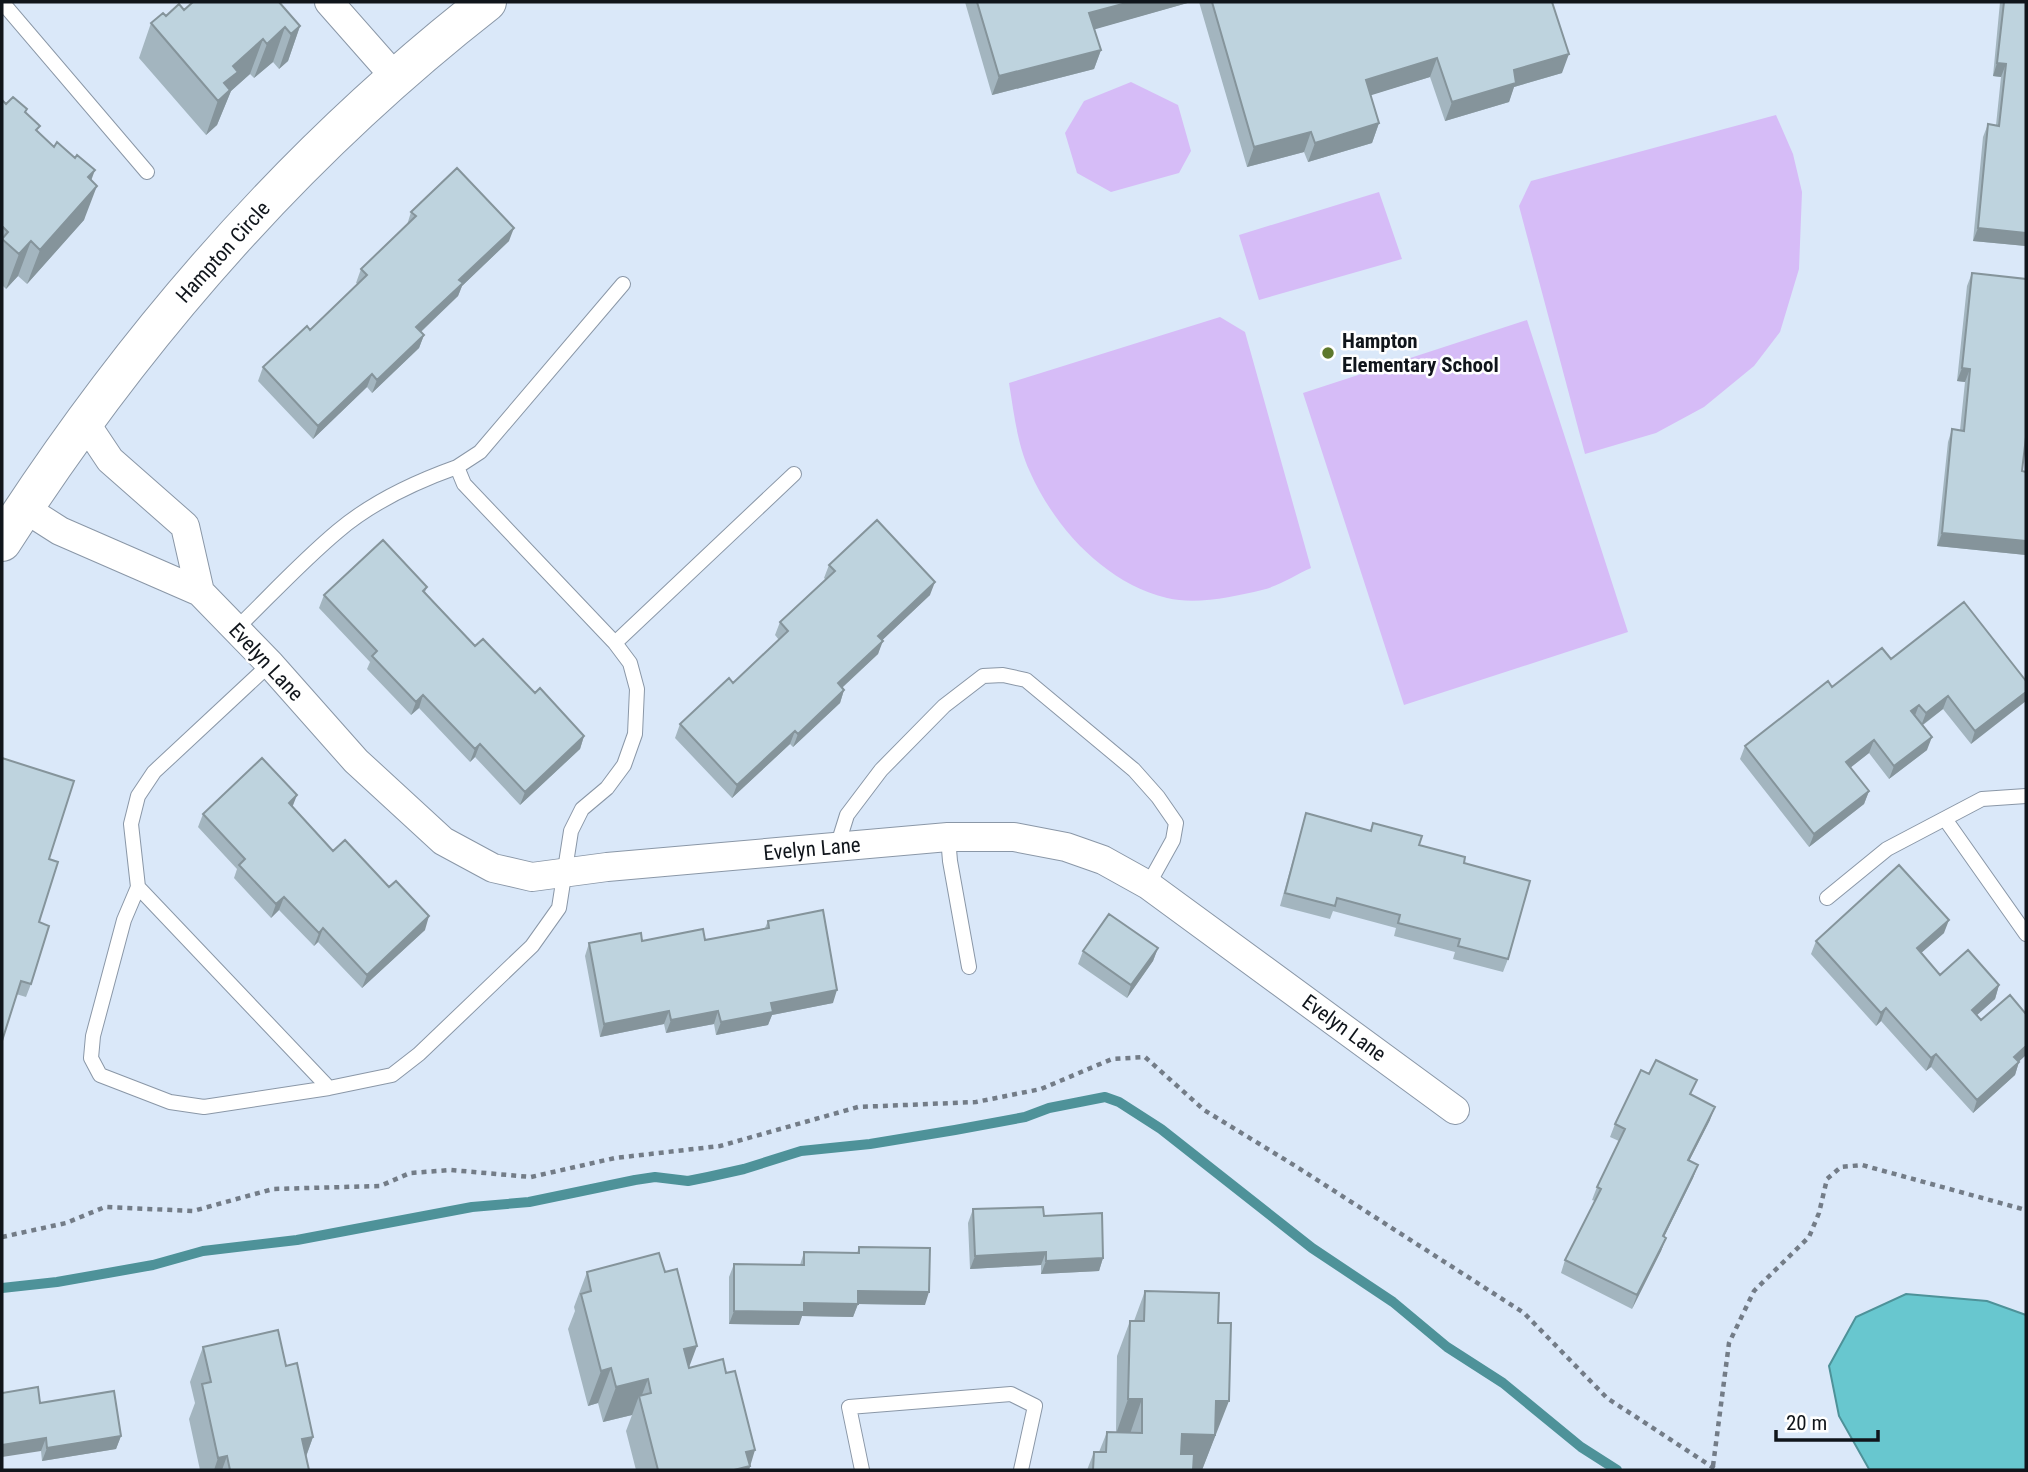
<svg xmlns="http://www.w3.org/2000/svg" width="2028" height="1472" viewBox="0 0 2028 1472" font-family="'Roboto Condensed',sans-serif">
<style>
.park{fill:#d6bcf7}
.water{fill:#68c7cf;stroke:#4e9299;stroke-width:2}
.lines{fill:none;stroke-linecap:round;stroke-linejoin:round}
.stream{stroke:#4e9299;stroke-width:10}
.lane-casing{stroke:#8a97a7;stroke-width:16}
.street-casing{stroke:#8a97a7;stroke-width:30}
.secondary-casing{stroke:#8a97a7;stroke-width:40}
.path{stroke:#737c87;stroke-width:4.5;stroke-dasharray:5 5;stroke-linecap:butt}
.lane{stroke:#fff;stroke-width:14}
.street{stroke:#fff;stroke-width:28}
.secondary{stroke:#fff;stroke-width:38}
.wall{fill:#a3b5bf}
.shaded-wall{fill:#85949b}
.building{fill:#bed3de;stroke:#85949b;stroke-width:2}
.poi-dot{fill:#5d782c;stroke:#fff;stroke-width:2.5}
.labels{text-anchor:middle;stroke-width:5;stroke-linejoin:round;paint-order:stroke}
.street-label{font-size:21px;fill:#10151b;stroke:#fff}
.poi-label{font-size:21px;font-weight:bold;fill:#10151b;stroke:#fff;text-anchor:start}
</style>
<rect width="100%" height="100%" fill="#dae8f9"/>
<path class="park" d="M1131 82 1178 105 1191 151 1179 173 1111 192 1077 173 1065 133 1084 101Z
M1776 115 1793 154 1802 192 1799 269 1780 332 1754 366 1704 407 1656 433 1585 454 1519 206 1531 181Z
M1379 192 1402 259 1259 300 1239 235Z
M1220 317 1245 332 1311 568C1295 575 1279 586 1262 590 1233 597 1196 605 1167 598 1105 583 1055 528 1030 472 1017 444 1014 413 1009 383Z
M1527 320 1628 632 1404 705 1303 393Z"/>
<path class="water" d="M1906 1294 1987 1301 2026 1315V1470L1869 1469 1839 1416 1829 1366 1856 1317Z"/>
<g class="lines">
<path class="stream" d="M2 1288 57 1282 153 1265 203 1251 297 1240 472 1207 529 1202 635 1180 655 1177 688 1181 708 1177 744 1169 801 1151 870 1144 955 1130 1025 1117 1049 1108 1105 1097 1119 1102 1161 1129 1312 1248 1393 1302 1447 1347 1503 1383 1581 1447 1617 1470"/>
<g class="lane-casing">
<path id="lane" d="M2 2 147 172
M457 467 480 452 623 284
M236 629C269 597 302 561 338 531 372 502 415 482 457 467L464 484 615 643 630 663 637 689 635 734 624 765 607 788 582 809 571 831 559 908 532 946 419 1054 392 1075 329 1088 204 1107 170 1102 100 1075 91 1058 93 1036 124 920 138 887 131 824 138 796 154 772 270 664
M615 643 794 474
M1945 819 2026 934
M948 837 950 861 969 967
M837 847 847 815 881 770 944 706 983 676 1003 675 1026 680 1134 770 1158 797 1176 823 1173 840 1148 885
M138 887 329 1088
M1827 898 1887 849 1982 799 2026 796
M862 1470 849 1407 1011 1394 1035 1406 1021 1470"/>
</g>
<g class="street-casing">
<path id="street" d="M329 2 396 78
M84 421 110 460 185 526 200 592
M24 508 60 531 200 592 270 664 356 761 443 841 493 868 532 877 607 867 948 837H1014L1066 847 1103 860 1148 885 1455 1110"/>
</g>
<g class="secondary-casing">
<path id="secondary" d="M2 542C133 338 295 152 487 2"/>
</g>
<path class="path" d="M2 1237 66 1223 105 1207 193 1211 273 1189 380 1186 410 1173 451 1170 531 1177 615 1158 720 1146 858 1107 976 1102 1041 1089 1112 1059 1145 1057 1204 1110 1297 1167 1524 1313 1607 1398 1717 1470
M1713 1466 1729 1343 1754 1291 1809 1237 1819 1213 1827 1179 1841 1167 1862 1165 2026 1210"/>
<use href="#lane" class="lane"/>
<use href="#street" class="street"/>
<use href="#secondary" class="secondary"/>
</g>
<path class="wall" d="M965 2H1191L1094 29 1101 50 1094 69 992 95Z
M1199 2H1552L1562 73 1514 87 1509 102 1445 121 1430 77 1370 95 1379 123 1372 143 1308 162 1304 152 1247 167Z
M2000 2H2026V246L1973 241 1983 137 1988 124 1996 125 2001 77 1993 76Z
M184 10 300 26 288 61 279 69 273 62 254 78 250 74 231 91 217 125 206 135 139 58 151 23 166 16Z
M2 100 6 104 26 113 38 132 91 180 84 220 27 284 18 276 6 289 2 285Z
M411 212 509 241 462 286 458 296 421 332 424 335 419 348 372 393 367 387 313 439 258 381 263 367 310 330 358 284 356 283 361 269 407 225Z
M1972 273 2024 450 2022 471 2026 472V555L1937 546 1948 442 1952 429 1960 430 1965 382 1957 381 1967 286Z
M829 565 930 595 882 640 878 654 842 688 844 690 840 703 793 747 790 744 732 798 675 738 680 724 733 683 779 640 775 635 780 622 826 580 824 578Z
M427 587 425 592 475 646 535 693 584 736 580 749 520 805 475 757 470 762 419 708 411 715 367 669 370 662 319 608 324 595Z
M2026 681 1971 744 1943 709 1923 725 1927 750 1889 779 1869 753 1850 768 1869 791 1864 804 1809 847 1740 759 1745 746 1832 687Z
M293 807 333 851 425 930 362 988 318 942 314 946 279 910 271 918 234 878 237 869 198 827 203 814Z
M1306 813 1370 831 1373 823 1419 845 1464 863 1508 959 1503 972 1453 959 1455 952 1394 936 1396 928 1333 911 1330 919 1280 906 1302 827Z
M49 859 31 984 26 997 16 994Z
M768 921 833 1003 772 1015 768 1025 716 1035 714 1024 666 1033 664 1024 600 1037 585 956 589 943 642 941 705 940 765 928Z
M1944 933 1921 953 1940 975 1999 985 1995 999 1977 1015 1981 1020 2026 1014V1055L2019 1061 2015 1075 1973 1113 1931 1067 1926 1071 1881 1021 1876 1026 1811 954 1816 941Z
M1158 948 1153 961 1127 998 1078 964 1083 951Z
M1691 1095 1710 1120 1689 1161 1698 1165 1693 1178 1664 1237 1666 1238 1661 1251 1632 1309 1561 1273 1565 1260 1595 1201 1592 1200 1597 1187 1619 1141 1610 1137 1615 1124Z
M973 1209 1044 1216 1103 1258 1099 1271 1041 1274V1265L970 1269 968 1223Z
M859 1247 925 1305 858 1304 853 1317 802 1316 799 1325 729 1324V1277L734 1264 800 1265 804 1252 857 1253Z
M587 1272 689 1366 750 1465 749 1470H636L626 1431 632 1415 603 1422 598 1403 588 1406 568 1329 575 1311 574 1307Z
M1145 1291 1216 1436H1215L1202 1470H1087L1094 1452H1099L1107 1432H1116L1117 1356 1130 1321H1134Z
M203 1347 286 1366 313 1437 306 1457 309 1470H200L189 1419 195 1403 190 1382Z
M40 1403 121 1436 116 1449 42 1461 41 1451Z"/>
<path class="shaded-wall" d="M1130 2H1191L1082 33 1089 13Z
M300 26 288 61 279 69 291 34Z
M285 27 273 62 254 78 267 44Z
M263 39 250 74 231 91 217 125 206 135 224 83 233 66Z
M1101 50 1094 69 992 95 999 76Z
M1569 54 1562 73 1514 87 1509 102 1445 121 1452 102 1514 70Z
M1437 58 1430 77 1359 99 1366 80Z
M1997 63 2006 64 2001 77 1993 76Z
M1379 123 1372 143 1308 162 1315 143Z
M1311 132 1304 152 1247 167 1254 147Z
M95 170 84 200 97 186 84 220 27 284 40 250 88 177Z
M514 228 509 241 462 286 458 296 412 340 416 327 459 280Z
M1978 228 2026 233V246L1973 241Z
M31 241 18 276 6 289 19 254Z
M424 335 419 348 372 393 377 380Z
M1962 368 1970 369 1965 382 1957 381Z
M372 374 367 387 313 439 318 426Z
M1942 533 2026 541V555L1937 546Z
M935 582 930 595 873 649 878 636Z
M883 641 878 654 833 696 838 683Z
M844 690 840 703 793 747 798 734Z
M2026 692V701L1971 744 1975 731Z
M423 695 419 708 411 715 416 702Z
M1948 696 1943 709 1921 726 1926 713Z
M1919 705 1914 718 1911 711Z
M795 731 790 744 732 798 737 785Z
M584 736 580 749 520 805 525 792Z
M1932 737 1927 750 1889 779 1894 766Z
M1874 740 1869 753 1841 775 1846 762Z
M480 744 475 757 470 762 475 749Z
M1869 791 1864 804 1809 847 1814 834Z
M297 795 292 808 289 803Z
M284 897 279 910 271 918 276 904Z
M429 916 425 930 362 988 367 975Z
M1949 920 1944 933 1912 961 1917 948Z
M323 928 318 942 314 946 319 933Z
M1158 948 1153 961 1127 998 1131 985Z
M1999 985 1995 999 1968 1023 1972 1010Z
M837 990 833 1003 772 1015 768 1025 716 1035 721 1022 771 1003Z
M1886 1008 1881 1021 1876 1026 1881 1013Z
M669 1011 664 1024 600 1037 604 1024Z
M718 1011 714 1024 666 1033 671 1020Z
M2026 1046V1055L2010 1070 2014 1057Z
M1936 1054 1931 1067 1926 1071 1931 1058Z
M2019 1062 2015 1075 1973 1113 1977 1100Z
M1715 1107 1710 1120 1683 1173 1688 1160Z
M1698 1165 1693 1178 1658 1249 1663 1236Z
M1666 1238 1661 1251 1632 1309 1637 1295Z
M1046 1252 1041 1265 970 1269 975 1256Z
M1103 1258 1099 1271 1041 1274 1046 1261Z
M858 1291 929 1292 925 1305 858 1304 853 1317 802 1316 799 1325 729 1324 734 1311 804 1303Z
M697 1346 684 1381V1349Z
M611 1368 598 1403 588 1406 601 1371Z
M648 1379 640 1400 639 1396 632 1415 603 1422 616 1387Z
M1128 1399H1142L1130 1434H1116Z
M1216 1401H1229L1202 1470 1169 1469 1182 1434Z
M121 1436 116 1449 42 1461 47 1448Z
M313 1437 301 1470 302 1439Z
M46 1438 41 1451 2 1457V1445Z
M755 1450 749 1470H734L746 1452Z
M227 1456 222 1470H214L218 1458Z"/>
<path class="building" d="M193 2H279L300 26 291 34 285 27 267 44 263 39 233 66 238 72 224 83 230 90 218 101 151 23 163 13 166 16 179 4 184 10Z
M977 2H1130L1089 13 1101 50 999 76Z
M1212 2H1552L1569 54 1514 70 1516 83 1452 102 1437 58 1366 80 1379 123 1315 143 1311 132 1254 147Z
M2004 2H2026V233L1978 228 1988 124 1999 126 2006 64 1997 63Z
M13 97 27 109 25 112 40 126 36 130 54 147 57 142 75 158 77 155 95 170 88 177 97 186 40 250 31 241 19 254 2 239 8 232 2 226V100L6 104Z
M457 168 514 228 459 280 463 283 416 327 424 335 377 380 372 374 318 426 263 367 307 326 310 330 367 275 361 269 416 216 411 212Z
M1972 273 2026 279V437L2022 471 2026 472V541L1942 533 1952 429 1964 431 1970 369 1962 368Z
M877 520 935 582 878 636 883 641 838 683 844 690 798 734 795 731 737 785 680 724 729 678 733 683 788 631 780 622 835 571 829 565Z
M383 540 427 587 423 591 475 646 483 639 535 693 540 688 584 736 525 792 480 744 475 749 423 695 416 702 372 656 377 651 324 595Z
M1964 602 2026 681V692L1975 731 1948 696 1926 713 1919 705 1911 711 1932 737 1894 766 1874 740 1846 762 1869 791 1814 834 1745 746 1828 681 1832 687 1882 648 1891 659Z
M2 758 74 781 49 859 58 862 39 922 49 926 31 984 21 981 2 1041Z
M262 758 297 795 289 803 333 851 345 840 389 887 396 881 429 916 367 975 323 928 319 933 284 897 276 904 239 865 245 859 203 814Z
M1306 813 1371 831 1373 823 1422 836 1419 845 1465 857 1464 863 1530 881 1508 959 1458 946 1460 939 1398 923 1400 915 1337 898 1335 906 1285 893Z
M1899 865 1949 920 1917 948 1940 975 1968 950 1999 985 1972 1010 1981 1020 2010 995 2026 1014V1046L2014 1057 2019 1062 1977 1100 1936 1054 1931 1058 1886 1008 1881 1013 1816 941Z
M823 910 837 990 771 1003 773 1012 721 1022 718 1011 671 1020 669 1011 604 1024 589 943 641 933 642 941 703 929 705 940 769 928 768 921Z
M1109 914 1158 948 1131 985 1083 951Z
M1656 1060 1697 1080 1690 1094 1715 1107 1688 1160 1698 1165 1663 1236 1666 1238 1637 1295 1565 1260 1601 1189 1597 1187 1625 1129 1615 1124 1641 1070 1649 1074Z
M1043 1207 1044 1216 1102 1213 1103 1258 1046 1261V1252L975 1256 973 1209Z
M859 1247 930 1248 929 1292 858 1291V1304L804 1303V1312L734 1311V1264L804 1265V1252L859 1253Z
M659 1253 665 1272 677 1269 697 1346 684 1349 689 1368 723 1359 726 1373 735 1371 755 1450 746 1452 750 1466 734 1470H658L639 1396 651 1393 648 1379 616 1387 611 1368 601 1371 581 1294 591 1291 587 1272Z
M1145 1291 1219 1293 1218 1323H1231L1229 1401H1216L1215 1435 1182 1434 1181 1454H1194L1193 1470H1093L1094 1452H1106L1107 1432 1142 1433V1399H1128L1130 1321H1144Z
M278 1330 286 1366 297 1363 313 1437 302 1439 309 1470H230L227 1456 218 1458 202 1384 211 1382 203 1347Z
M38 1387 40 1403 114 1391 121 1436 47 1448 46 1438 2 1445V1393Z"/>
<circle class="poi-dot" cx="1328" cy="353" r="7"/>
<g class="labels">
<g class="street-label">
<text transform="translate(223 252) rotate(-48)" y="7">Hampton Circle</text>
<text transform="translate(266 662) rotate(47)" y="7">Evelyn Lane</text>
<text transform="translate(812 849) rotate(-5)" y="7">Evelyn Lane</text>
<text transform="translate(1344 1028) rotate(36)" y="7">Evelyn Lane</text>
</g>
<g class="poi-label">
<text x="1342" y="348">Hampton<tspan x="1342" dy="24">Elementary School</tspan></text>
</g>
</g>
<rect width="2028" height="1472" fill="none" stroke="#10151b" stroke-width="7"/>
<path d="M1776 1430v10h102v-10" fill="none" stroke="#10151b" stroke-width="3.5"/>
<text x="1786" y="1430" font-size="21" fill="#10151b" stroke="#ffffff" stroke-width="5" paint-order="stroke">20 m</text>
</svg>
